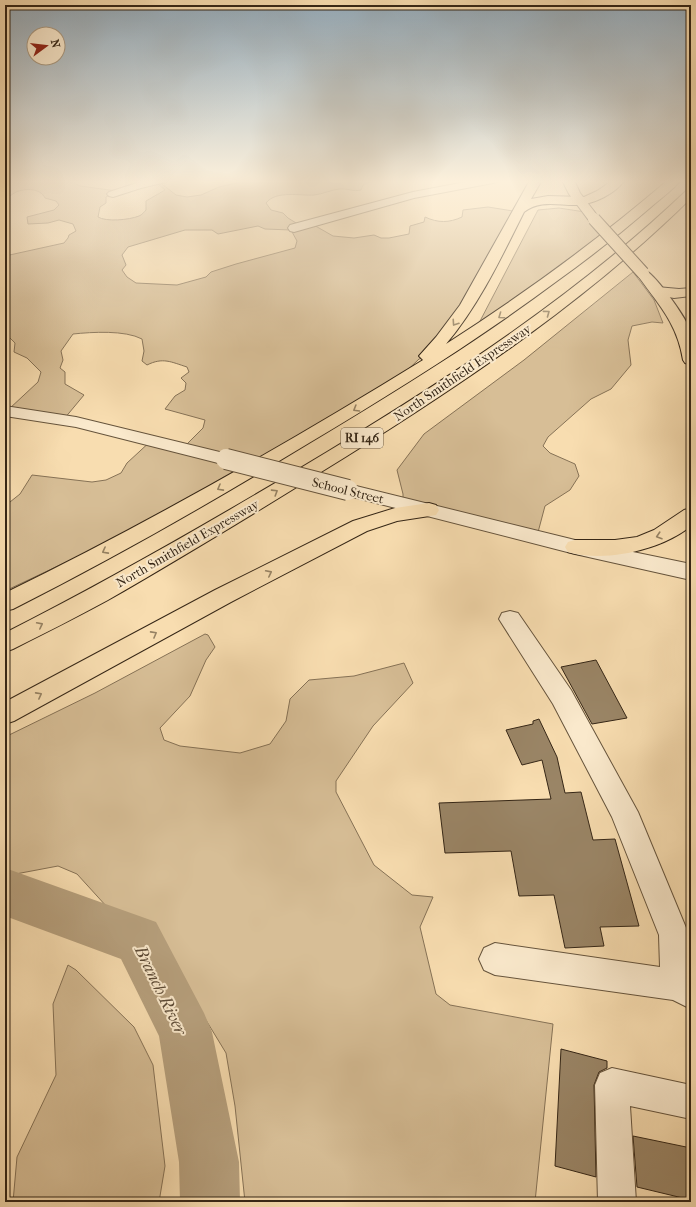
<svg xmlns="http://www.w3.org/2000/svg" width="696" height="1207" viewBox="0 0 696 1207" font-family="'IM FELL French Canon',serif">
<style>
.green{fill:#d7be96;stroke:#867256;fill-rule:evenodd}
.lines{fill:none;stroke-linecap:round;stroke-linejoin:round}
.river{fill:#b69f7c;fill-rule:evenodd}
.building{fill:#9a8566;stroke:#352616}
.minor-casing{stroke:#66543c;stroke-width:2}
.major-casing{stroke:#352616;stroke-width:2}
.highway-casing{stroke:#352616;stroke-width:2}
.minor{fill:#fae9cc;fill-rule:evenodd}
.major{fill:#f8ddb0;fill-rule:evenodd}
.highway{fill:#f8ddb0;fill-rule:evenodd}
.minor-bridge-casing{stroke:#66543c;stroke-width:22;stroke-linecap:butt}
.major-bridge-casing{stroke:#352616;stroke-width:14;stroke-linecap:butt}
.minor-bridge{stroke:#fae9cc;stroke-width:20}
.major-bridge{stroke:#f8ddb0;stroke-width:12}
.oneway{stroke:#968263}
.labels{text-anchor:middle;stroke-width:4;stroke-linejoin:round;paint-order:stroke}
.shield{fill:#fae9cc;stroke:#70604d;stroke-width:1}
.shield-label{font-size:12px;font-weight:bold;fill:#352616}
.street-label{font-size:13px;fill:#352616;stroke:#fae9cc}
.near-water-label{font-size:17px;font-style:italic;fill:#5c4a35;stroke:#fae9cc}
</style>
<rect width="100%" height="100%" fill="#f8ddb0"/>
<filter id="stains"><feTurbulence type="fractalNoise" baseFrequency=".005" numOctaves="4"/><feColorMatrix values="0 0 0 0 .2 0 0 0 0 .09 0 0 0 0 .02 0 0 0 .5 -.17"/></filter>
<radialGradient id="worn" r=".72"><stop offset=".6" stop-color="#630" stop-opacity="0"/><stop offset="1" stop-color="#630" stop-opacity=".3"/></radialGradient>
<path class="green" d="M5 180H76L74 183 80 186 117 191 106 197V203L100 207 98 217C106 222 129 220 139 216 142 215 144 212 146 210V201L165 190 156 182 158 181 176 195 187 197 201 195 219 187 250 180H392H375L363 185 361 190C353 192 347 188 339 189 331 190 323 194 314 195 301 196 276 190 266 203L271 210 283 213 288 218 301 226 312 224 333 236 354 238 374 235 381 238H389L409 234 410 226 424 222 425 217C438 223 449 223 462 217L463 210 488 207 513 211 461 309 423 358 419 359 390 387 96 548 5 591V506L20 494 32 475 92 482 106 480 121 473 127 463 153 439 187 444 203 428 205 420 165 409 175 396 185 390 186 383 181 378 189 372 187 367C171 362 163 357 147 365L142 361 144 351 142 339C125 330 92 332 73 334L61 351 63 360 60 368 65 372V384L84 395 64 419 9 409 38 382 41 372 27 358 14 352 15 343 10 338 5 336V256L64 243 68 238 69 235 76 231 73 224 59 220 48 223 28 224 27 217 54 210 59 205 56 201 45 198C40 188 26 188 16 192 12 194 9 197 5 199ZM258 226 265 229 291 230 297 241 295 248 236 264 211 272 206 277 177 285 136 283 127 277 122 270 126 265 122 255 128 247 185 230H212L218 234Z
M559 208 585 212 605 236 479 323 538 210Z
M633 272 654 300 663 323 652 322 632 326 628 340 631 365 611 389 591 399 548 437 543 446 550 453 575 464 579 476 570 490 545 506 537 536 403 502V494L397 470 424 434 524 360Z
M205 634 208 635 215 647 206 660 190 696 160 728 164 740 180 746 240 753 270 744 286 721 290 699 309 680 354 676 404 663 413 683 373 726 336 781V792L374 865 412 895 433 897 420 927 436 994 450 1005 553 1024 535 1202H245L235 1106 226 1053 198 1007 77 874 58 866 5 876V737L95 693Z
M68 965 76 970 134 1027 153 1065 165 1166 159 1202H13L17 1157 56 1075 53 1004Z"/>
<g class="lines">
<path class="river" d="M5 868 156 922 204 1013 212 1032 239 1162 240 1202H180L179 1162 159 1036 121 959 5 916Z"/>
</g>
<path class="building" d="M596 660 627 718 592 724 561 667Z
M539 719 557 757 565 793 581 792 593 840 615 839 639 926 600 927 604 946 565 948 554 895 519 896 511 851 445 853 439 803 551 799 542 760 522 765 506 730 533 724V721Z
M561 1049 607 1061V1068L599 1072 594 1085 596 1177 555 1166Z
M633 1136 691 1148V1200L637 1187Z"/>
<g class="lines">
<g class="minor-casing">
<path id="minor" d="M146 180H168L166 182 141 188 113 197 109 196 107 194 109 192Z
M476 180H499L497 182 493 183 414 198 294 232 290 231 288 228 290 225 413 192Z
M5 406 76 417 232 455 235 459 232 463 226 465 76 427 5 416Z
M348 484 575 540 691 564V580L575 554 341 494 338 490 341 486Z
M510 611 518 613 571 690 638 812 689 935 691 1009 673 1000 495 975 484 970 479 959 484 948 495 943 660 967 659 935 612 817 553 704 499 619 502 613Z
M612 1068 691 1085V1119L630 1106 636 1202H598L595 1085 600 1073Z"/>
</g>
<g class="major-casing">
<path id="major" d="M562 180H574L580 193 600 219 598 222H590L569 194Z
M643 269C654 272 689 321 691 333 692 343 691 355 691 365L685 363 683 360C677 322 657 303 636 273L638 270Z
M691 508V526C661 550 605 563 568 552L565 547 568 542 575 540H615L637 537 654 530 684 510Z"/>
</g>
<g class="highway-casing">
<path id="highway" d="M530 180H542L531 199 548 196 584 197 597 191 613 180H625C615 194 595 203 579 205 559 206 541 199 524 212 501 258 479 305 446 344 524 294 598 240 668 180H681C673 190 661 198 651 207 621 233 589 258 557 281 478 340 394 392 309 443 212 502 114 558 13 609L5 611V593C148 523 287 444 423 360L419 356 436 337 460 305Z
M691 189V198C589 299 468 380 347 456 268 505 188 554 108 600 77 617 45 633 13 649L5 652V633C115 577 221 516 327 452 454 375 579 293 687 190Z
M657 287 679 289 691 288V296L674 298 652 294 650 291 652 288Z
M691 347V358L684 357 682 354 685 349Z
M429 503 436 505 439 510 436 515 397 521 367 531 231 602 14 721 5 724V702L215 590 353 521 395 508Z"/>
</g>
<use href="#minor" class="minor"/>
<use href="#major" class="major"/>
<use href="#highway" class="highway"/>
<g class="minor-bridge-casing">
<path id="minor-bridge" d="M226 459 348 490"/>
</g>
<g class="major-bridge-casing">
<path id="major-bridge" d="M594 219 643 273"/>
</g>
<use href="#minor-bridge" class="minor-bridge"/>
<use href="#major-bridge" class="major-bridge"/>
</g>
<defs><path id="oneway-chevron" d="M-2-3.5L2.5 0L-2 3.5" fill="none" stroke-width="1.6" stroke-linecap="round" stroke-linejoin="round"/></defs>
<g class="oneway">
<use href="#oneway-chevron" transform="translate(547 313) rotate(-36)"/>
<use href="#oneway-chevron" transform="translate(501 316) rotate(145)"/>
<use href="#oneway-chevron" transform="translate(455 323) rotate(124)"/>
<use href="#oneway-chevron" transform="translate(356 409) rotate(149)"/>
<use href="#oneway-chevron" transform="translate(220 488) rotate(151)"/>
<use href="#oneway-chevron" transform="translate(275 492) rotate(-32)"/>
<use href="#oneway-chevron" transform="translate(659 536) rotate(162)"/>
<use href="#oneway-chevron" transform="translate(105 551) rotate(152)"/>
<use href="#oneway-chevron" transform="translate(269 573) rotate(-27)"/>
<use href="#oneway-chevron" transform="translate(40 625) rotate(-27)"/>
<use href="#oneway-chevron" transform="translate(154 634) rotate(-29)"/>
<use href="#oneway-chevron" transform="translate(39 695) rotate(-28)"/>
</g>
<linearGradient id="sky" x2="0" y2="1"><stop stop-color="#94acbd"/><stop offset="0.52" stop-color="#fcf0db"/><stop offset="1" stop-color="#fcf0db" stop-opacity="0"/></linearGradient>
<rect width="696" height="349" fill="url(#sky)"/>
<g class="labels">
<rect class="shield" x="341" y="428" width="42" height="20" rx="3"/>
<g class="shield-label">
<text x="362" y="442">RI 146</text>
</g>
<g class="street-label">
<text transform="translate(462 372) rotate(-34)" y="5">North Smithfield Expressway</text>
<text transform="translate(348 490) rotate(14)" y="5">School Street</text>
<text transform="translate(187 543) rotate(-30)" y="5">North Smithfield Expressway</text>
</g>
<g class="near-water-label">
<text transform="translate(161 990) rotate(64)" y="6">Branch River</text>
</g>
</g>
<rect width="696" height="1207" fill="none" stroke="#f8ddb0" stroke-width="20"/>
<rect x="6" y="6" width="684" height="1195" fill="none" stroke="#352616" stroke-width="2"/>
<rect x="10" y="10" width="676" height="1187" fill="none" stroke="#352616"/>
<g transform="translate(46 46) rotate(75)"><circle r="19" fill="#fae9cc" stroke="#ab9b83"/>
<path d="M0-3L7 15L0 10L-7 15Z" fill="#8f2418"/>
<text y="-6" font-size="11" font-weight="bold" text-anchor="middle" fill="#352616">N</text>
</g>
<rect width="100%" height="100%" filter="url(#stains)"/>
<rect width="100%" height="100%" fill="url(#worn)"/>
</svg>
